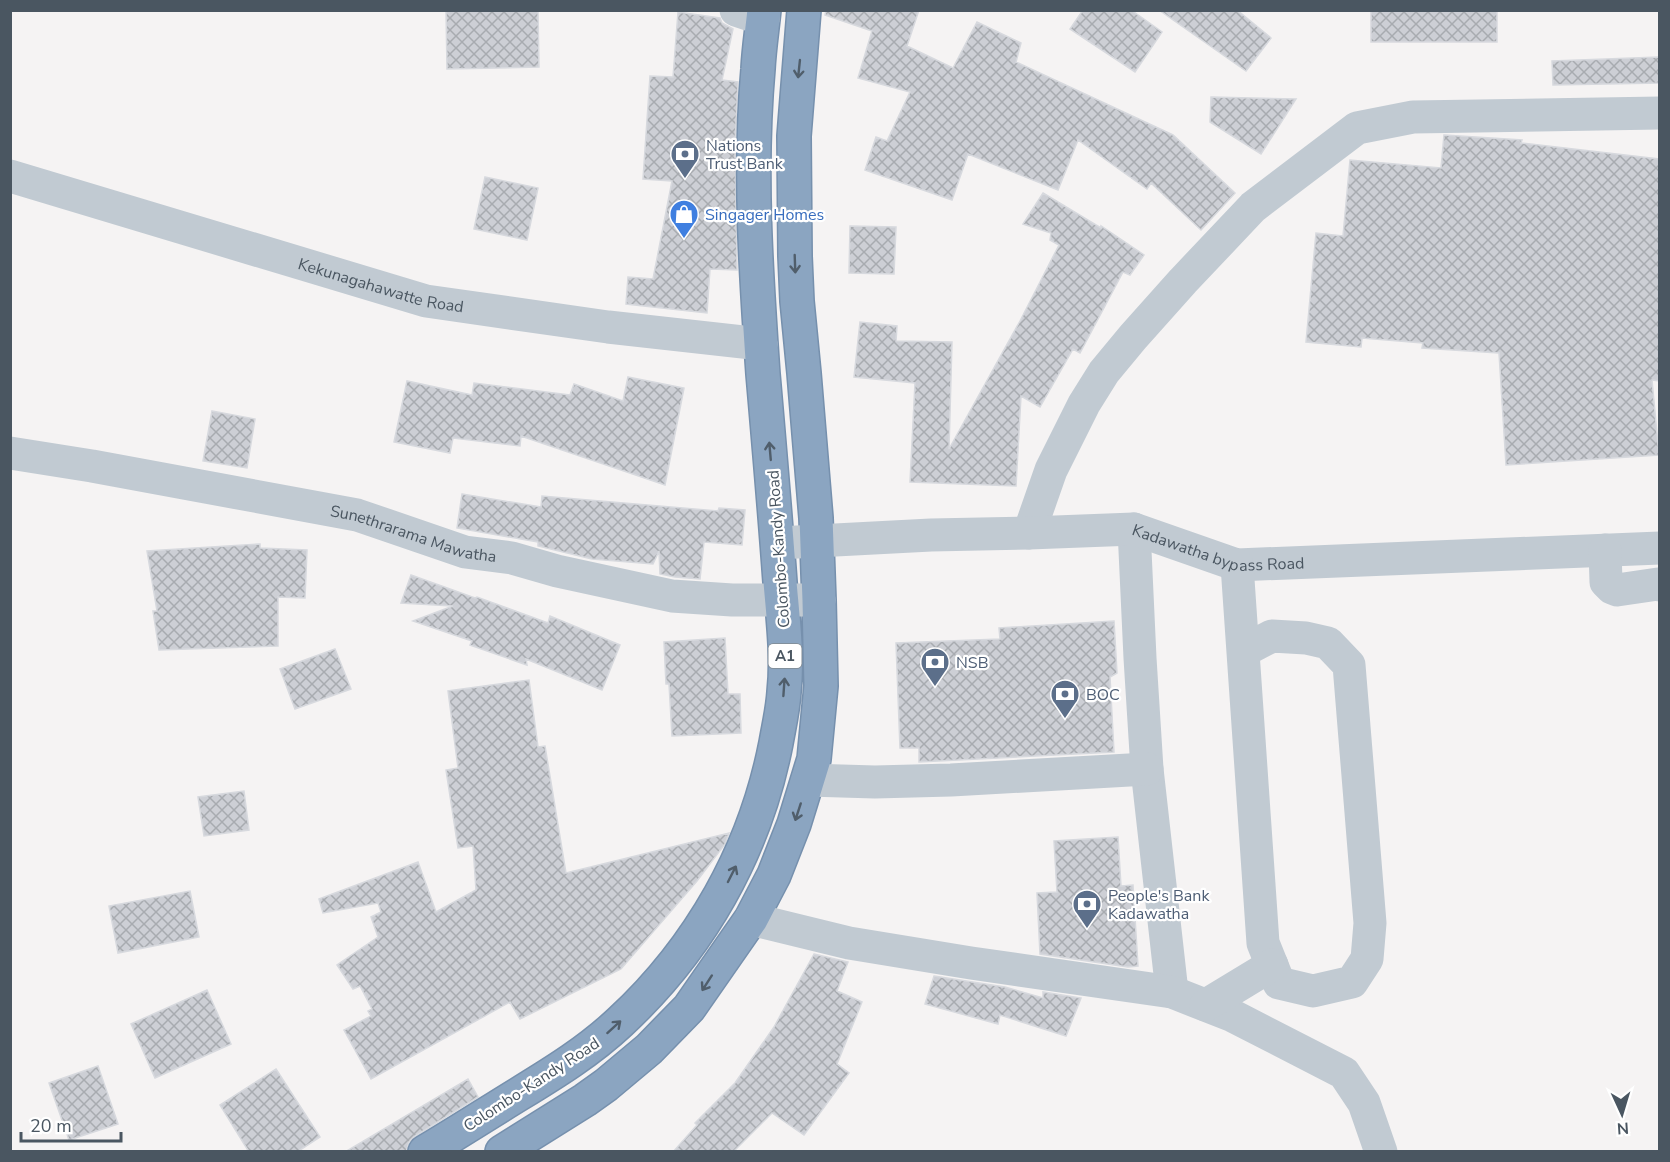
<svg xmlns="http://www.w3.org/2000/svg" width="1670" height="1162" viewBox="0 0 1670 1162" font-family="'Nunito Sans',sans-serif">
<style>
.building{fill:url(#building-cross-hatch);stroke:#d7d9de;stroke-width:1.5}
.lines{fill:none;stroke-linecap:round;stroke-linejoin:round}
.highway-casing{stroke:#7690ad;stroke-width:36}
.minor{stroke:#c1cad2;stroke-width:33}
.highway{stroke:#8ba5c1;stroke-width:33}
.oneway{stroke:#505e6b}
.labels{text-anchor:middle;stroke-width:4.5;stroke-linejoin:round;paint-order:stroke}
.shield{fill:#fff;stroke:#808990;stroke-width:1.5}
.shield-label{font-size:15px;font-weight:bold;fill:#4a5661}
.service-label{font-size:16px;fill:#4e5e75;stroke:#fff;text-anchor:start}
.shop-label{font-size:16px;fill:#366cbe;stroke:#fff;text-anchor:start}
.street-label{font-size:16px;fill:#4a5661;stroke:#fff}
</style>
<defs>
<pattern id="building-cross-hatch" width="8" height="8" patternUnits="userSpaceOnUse" patternTransform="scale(1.5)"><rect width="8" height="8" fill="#cdcfd5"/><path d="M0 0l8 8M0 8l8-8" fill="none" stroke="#a8abb0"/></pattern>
</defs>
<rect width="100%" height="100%" fill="#f5f3f3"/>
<path class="building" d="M446 10H538L539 67 447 69Z
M826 10H919L907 46 953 68 977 22 1021 43 1016 62 1173 135 1235 193 1201 230 1151 183 1147 189 1078 140 1058 190 968 154 952 200 865 170 876 137 887 141 910 92 858 78 872 31 825 15Z
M1083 10H1131L1162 32 1135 72 1070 29Z
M1159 10H1237L1271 38 1246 71Z
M1371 10H1497V42H1371Z
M678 12 720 18 722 23 733 29 722 80 738 82 735 144 737 270 710 269 707 313 626 304 628 277 653 279 672 181 643 179 650 76 673 77Z
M1659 57V83L1553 85 1552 61Z
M1211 97 1296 99 1261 154 1210 122Z
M1444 135 1522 140 1521 143 1659 159V381L1652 380 1659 455 1506 465 1499 353 1422 348 1423 343 1362 338 1361 347 1306 342 1316 233 1343 236 1350 160 1441 168Z
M485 177 538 188 527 240 474 229Z
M1043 193 1101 228V226L1144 255 1130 275 1123 272 1080 353 1073 349 1040 407 1021 396 1016 486 910 482 915 383 854 377 860 322 897 326 896 341 952 342 949 449 1020 321 1059 245 1050 240 1051 233 1023 224Z
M850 226 896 227 894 274 849 273Z
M628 377 684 388 665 485 521 436 520 446 453 438 450 453 394 442 407 381 472 395 474 383 570 395 574 384 623 401Z
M212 411 255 419 247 468 203 461Z
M462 494 541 507 542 496 718 511 719 508 745 510 742 545 704 542 700 579 675 577 660 574 659 551 653 564 592 559 538 546V542L457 528Z
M260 544V548L307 550 305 598 278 597V646L159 650 153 611H157L147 551Z
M411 575 475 598 477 597 548 623 550 616 620 645 602 690 526 659 527 665 470 645 472 641 413 621 453 606 401 603Z
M1114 621 1117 673 1110 677 1114 752 919 762V748H900L896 643 1000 639 999 628Z
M725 638 728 694H740L741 733 672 736 669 684H666L664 642Z
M335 649 351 689 295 709 280 669Z
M529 680 538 747 545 746 566 873 729 833 725 844 697 881 621 969 520 1019 510 1002 371 1079 344 1030 371 1016 368 1011 372 1009 360 986 353 989 337 965 378 937 371 917 381 912 378 903 323 913 319 899 418 862 436 912 476 890 473 846 458 848 446 770 458 768 448 691Z
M244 791 249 830 204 836 198 797Z
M1118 837 1121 886 1133 885 1138 966 1128 967 1040 954 1037 893 1057 892 1054 841Z
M190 891 199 937 118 953 109 906Z
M814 954 848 962 837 991 862 1002 837 1064 849 1073 804 1135 772 1113 733 1152H673L697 1125 695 1123 735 1083 774 1027Z
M934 976 1005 987 1043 998V992L1081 998 1066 1036 1000 1015 998 1024 925 1004Z
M207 990 231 1044 155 1078 131 1024Z
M98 1066 118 1124 69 1140 49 1083Z
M276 1069 320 1137 297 1152H249L220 1105Z
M468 1079 478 1097 415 1136 409 1142 406 1152H345Z"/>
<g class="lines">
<g class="highway-casing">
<path id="highway" d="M425 1152C457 1133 488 1113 519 1094 555 1072 589 1051 620 1022 700 948 755 851 776 743 779 726 783 709 784 692 788 656 783 618 780 582 775 512 769 443 763 374 756 273 749 170 758 69 759 49 762 30 764 10
M502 1152 585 1100 606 1085 649 1049 689 1008 751 919 774 875 794 824 814 759 821 686 819 600 816 518 804 373 797 301 795 256 794 136 804 10"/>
</g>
<g class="minor">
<path d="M736 10 763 19"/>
<path id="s1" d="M10 176 426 301 608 327 761 344"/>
<path id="s2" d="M10 453 92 466 357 515 465 552 512 558 557 571 672 596 732 600H819"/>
<path d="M1134 529 1140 658 1147 769 1172 992"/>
<path d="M1029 533 1051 470 1084 404 1104 372 1133 337 1183 281 1253 207 1357 128 1413 117 1660 113"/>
<path id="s3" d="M778 543 931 535 1029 533 1134 529 1237 565 1660 548"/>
<path d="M1605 550 1606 582 1612 588 1617 590 1658 584 1660 585"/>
<path d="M1237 565 1263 943 1279 983 1313 991 1352 982 1367 959 1370 923 1349 665 1328 643 1306 638 1272 636 1243 651"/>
<path d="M808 780 875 782 951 780 1147 769"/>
<path d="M751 919 849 943 971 963 1172 992 1233 1016 1344 1073 1364 1103 1381 1152"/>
<path d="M1206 1005 1272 965"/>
</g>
<use href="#highway" class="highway"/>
</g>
<defs><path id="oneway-shaft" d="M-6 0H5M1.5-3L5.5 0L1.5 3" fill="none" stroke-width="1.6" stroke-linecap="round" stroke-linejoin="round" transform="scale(1.5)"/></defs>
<g class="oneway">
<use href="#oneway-shaft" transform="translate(799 69) rotate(96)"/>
<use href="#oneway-shaft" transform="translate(795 264) rotate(88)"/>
<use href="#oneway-shaft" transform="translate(770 451) rotate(-95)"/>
<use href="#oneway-shaft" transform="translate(784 687) rotate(-86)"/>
<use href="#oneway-shaft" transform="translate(798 812) rotate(108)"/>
<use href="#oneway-shaft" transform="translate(732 874) rotate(-63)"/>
<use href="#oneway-shaft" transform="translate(707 983) rotate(123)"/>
<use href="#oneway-shaft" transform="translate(614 1027) rotate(-42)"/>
</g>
<defs>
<g id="bank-pin" transform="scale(1.5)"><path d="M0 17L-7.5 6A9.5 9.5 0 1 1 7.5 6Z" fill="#5c6f8a" stroke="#fff"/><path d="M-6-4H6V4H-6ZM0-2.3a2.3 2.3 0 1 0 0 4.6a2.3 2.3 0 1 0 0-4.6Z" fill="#fff"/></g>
<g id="shop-pin" transform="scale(1.5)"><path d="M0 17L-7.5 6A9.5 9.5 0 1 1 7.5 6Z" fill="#3f7fe0" stroke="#fff"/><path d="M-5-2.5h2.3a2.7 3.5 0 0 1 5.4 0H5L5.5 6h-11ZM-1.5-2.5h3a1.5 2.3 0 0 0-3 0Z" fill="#fff"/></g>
</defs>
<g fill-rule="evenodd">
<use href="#bank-pin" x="685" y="154"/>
<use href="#shop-pin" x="684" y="214"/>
<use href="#bank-pin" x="935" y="662"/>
<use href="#bank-pin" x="1065" y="694"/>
<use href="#bank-pin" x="1087" y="904"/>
</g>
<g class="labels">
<rect class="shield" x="768.5" y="644" width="33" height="24" rx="4.5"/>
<g class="shield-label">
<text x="785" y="661">A1</text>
</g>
<g class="service-label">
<text x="706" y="151">Nations<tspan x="706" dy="18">Trust Bank</tspan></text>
<text x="956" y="668">NSB</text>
<text x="1086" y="700">BOC</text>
<text x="1108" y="901">People's Bank<tspan x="1108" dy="18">Kadawatha</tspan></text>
</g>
<g class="shop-label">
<text x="705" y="220">Singager Homes</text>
</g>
<g class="street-label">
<text dy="6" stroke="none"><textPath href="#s1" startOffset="387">Kekunagahawatte Road</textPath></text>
<text dy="6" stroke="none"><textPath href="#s2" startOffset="412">Sunethrarama Mawatha</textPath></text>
<text dy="6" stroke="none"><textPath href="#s3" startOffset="444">Kadawatha bypass Road</textPath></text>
<text transform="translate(778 549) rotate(-94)" y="6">Colombo-Kandy Road</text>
<text transform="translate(531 1084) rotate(-33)" y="6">Colombo-Kandy Road</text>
</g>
</g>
<rect width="1670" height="1162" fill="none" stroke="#4a5661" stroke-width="24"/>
<g transform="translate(1622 1114) rotate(176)" stroke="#ffffff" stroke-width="4.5" paint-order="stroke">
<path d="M0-4.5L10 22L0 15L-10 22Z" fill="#4a5661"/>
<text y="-9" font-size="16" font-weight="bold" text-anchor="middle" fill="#4a5661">N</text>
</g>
<path d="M21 1132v9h100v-9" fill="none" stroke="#4a5661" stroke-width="3"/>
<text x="30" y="1132" font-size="18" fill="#4a5661" stroke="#ffffff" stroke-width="4.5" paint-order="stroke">20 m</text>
</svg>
